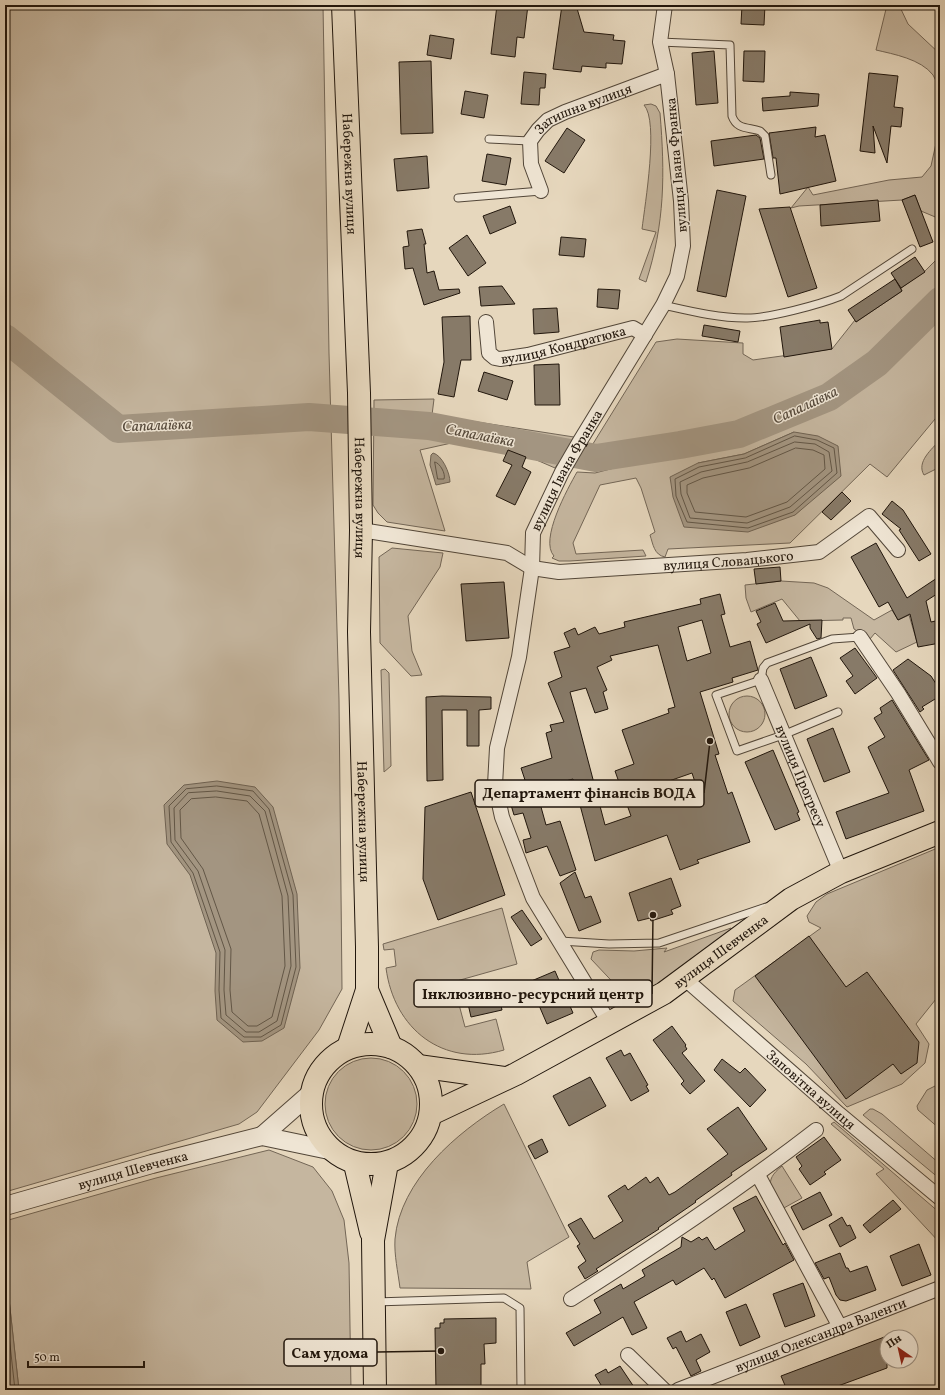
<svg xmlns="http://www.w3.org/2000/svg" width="945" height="1395" viewBox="0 0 945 1395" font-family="Vollkorn,serif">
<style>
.green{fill:#c5b69f;stroke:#736656;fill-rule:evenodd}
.water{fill:#a39581;stroke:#6f6252}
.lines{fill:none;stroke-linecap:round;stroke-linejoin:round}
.shore{stroke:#625646;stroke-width:1}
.river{stroke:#a39581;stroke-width:28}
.building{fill:#877a68;stroke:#21160c;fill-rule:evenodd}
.service-casing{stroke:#524638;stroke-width:9}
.minor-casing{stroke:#524638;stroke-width:16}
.tertiary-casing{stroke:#524638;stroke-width:20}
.primary-casing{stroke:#21160c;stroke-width:24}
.service{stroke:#efe5d4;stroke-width:7}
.minor{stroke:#efe5d4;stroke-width:14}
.tertiary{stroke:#efe5d4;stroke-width:18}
.primary{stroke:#e6d7bd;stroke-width:22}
.labels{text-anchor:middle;stroke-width:3;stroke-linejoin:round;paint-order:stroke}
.street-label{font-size:14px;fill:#21160c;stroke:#efe5d4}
.water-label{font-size:15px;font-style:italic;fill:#55493b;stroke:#efe5d4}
.leader{fill:none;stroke:#21160c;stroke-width:1.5}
.callout-dot{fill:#21160c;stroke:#efe5d4;stroke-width:1.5}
.callout{fill:#efe5d4;stroke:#21160c;stroke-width:1.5}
.callout-label{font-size:15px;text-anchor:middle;font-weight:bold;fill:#21160c}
</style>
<rect width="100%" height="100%" fill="#e6d7bd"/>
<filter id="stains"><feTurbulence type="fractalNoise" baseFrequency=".005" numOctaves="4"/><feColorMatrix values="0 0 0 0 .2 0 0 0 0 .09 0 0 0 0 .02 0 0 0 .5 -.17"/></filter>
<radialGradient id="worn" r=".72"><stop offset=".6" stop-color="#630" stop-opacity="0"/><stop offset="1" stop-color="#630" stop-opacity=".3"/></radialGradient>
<path class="green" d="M5 5H323L329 353 339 699 342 989 319 1030 257 1112 239 1124 5 1192Z
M887 5H899L908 24 940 54V92C938 87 936 80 933 75 921 59 893 54 876 50Z
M651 104 656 106 660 113C665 174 665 223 646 282L639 279 656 232 642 229C645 204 659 121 644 105Z
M940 125V219L921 211 915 195 902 200 799 206 791 208 808 187 813 195 889 180 922 177 931 166Z
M940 256V413L887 477 870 464 790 543 668 549 665 557C654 555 653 544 650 535L655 532 641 488 636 478 600 485 573 543 576 554 643 550 646 556 570 561H559L552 558 554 556C539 540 568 488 577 472L595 473 645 460 641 440 605 448 591 447 656 342 677 339 743 343V354L753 360 832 349 855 320 856 322 902 291 901 288 925 271ZM794 432 814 497 795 515 698 463 744 454Z
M434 399 432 415 574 437 555 468 502 445 456 442 420 450 445 531 387 522 378 513 373 505 374 400Z
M940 440V467L924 475C916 462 932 449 940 440Z
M392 548 443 553 440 567 408 616 412 651 422 675 411 676 380 643 379 557Z
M781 581 814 583 828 588 874 620 892 610 898 620 909 615 917 642 896 652 875 633 870 639 854 629 851 618H843V620L800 621 782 599 751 612 746 598 745 585Z
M385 669 389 673 391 766 384 772 381 670Z
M729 714a18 18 0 1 1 36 0a18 18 0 1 1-36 0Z
M940 847V994L916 1024 929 1044 925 1063 902 1084 847 1107 806 1064 733 1001 735 990 821 928 809 922 807 916 816 902 827 894Z
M502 908 517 964 453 982 465 1027 496 1019 504 1050C443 1068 394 1029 386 968L396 966 394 949 384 950 383 944Z
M731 928V933L658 984 641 993 624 994 591 959 593 952 599 950 634 951 667 948 664 952Z
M325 1104a46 46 0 1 1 92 0a46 46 0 1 1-92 0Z
M935 1086 940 1089V1129L918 1110 917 1106 927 1090Z
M504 1104 569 1237 527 1262 531 1289 400 1288C398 1272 394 1255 395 1239 400 1181 457 1132 504 1104Z
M870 1109H873L882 1114 940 1164V1179L863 1115Z
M834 1122 940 1213V1243L876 1174 884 1169 831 1124Z
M269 1150 313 1167 332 1191 344 1220 349 1263 351 1390H19L5 1263V1221L156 1178Z
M782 1166 802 1198 782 1209C772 1189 762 1182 782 1166Z"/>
<path class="water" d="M794 432 818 436 838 446 841 476 795 515 748 532 684 527 673 497 670 477 698 463 744 454Z
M433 453C442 455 450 473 450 482L436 485 430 465 431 455Z
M217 781 255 787 273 807 297 894 300 968 284 1028 262 1041 243 1042 217 1020 215 991 216 953 190 875 167 844 164 805 184 785Z
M5 1263 19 1390H5Z"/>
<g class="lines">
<path class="shore" d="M795 436 817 440 834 448 837 473 793 512 748 528 687 522 676 496 675 479 699 467 745 458Z
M795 442 815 444 829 452 832 471 790 507 747 523 690 518 681 494 680 482 701 472 747 462Z
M796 448 813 450 824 455 825 469 787 502 746 517 695 512 687 493V485L703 478 749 468Z
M435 462C440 463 446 474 444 479H438Z
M217 786 253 791 269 809 293 895 296 967 281 1025 261 1037H244L221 1018 219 990 220 952 193 873 171 842 169 806 186 789Z
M217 791 250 796 265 811 288 896 291 966 277 1021 259 1032H246L226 1015 224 990 225 950 198 871 175 840 174 808 188 793Z
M216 797 247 801 259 814 282 896 285 966 272 1017 257 1026H248L232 1012 230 990 231 949 203 869 181 838 180 810 191 799Z
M5 1299 15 1390
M5 1345 10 1390"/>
<path class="river" d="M5 338 118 429 309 417 429 426 596 458 680 445 739 434 829 397 877 363 940 301"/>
</g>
<path class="building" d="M497 5H528L524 38 517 37 515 57 491 54Z
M562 5H576L584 32 614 35 613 40 625 41 622 64 606 63V68L582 66 581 72 553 69Z
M742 5H765L764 25 741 24Z
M430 35 454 39 451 59 427 55Z
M714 51 718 103 696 105 692 53Z
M744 51H765L764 82 743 81Z
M431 61 433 133 401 134 399 62Z
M524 72 546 74 545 88H540L539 105 521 104Z
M869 73 898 76 894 107 903 108 901 127 891 126 887 163 873 126 875 153 860 151Z
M465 91 488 95 484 118 461 114Z
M790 92 819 94 818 106 763 111 762 98 790 96Z
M816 127 815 137 825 135 836 181 780 194 776 158H773L769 133Z
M567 128 585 140 564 173 545 161Z
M756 135 760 138 764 159 714 166 711 141Z
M487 154 511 158 506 185 482 181Z
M427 156 429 188 397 191 394 159Z
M717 190 746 196 726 297 697 291Z
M915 195 933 242 920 247 902 200Z
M878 200 880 221 821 226 820 205Z
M510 206 516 223 490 234 483 216Z
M790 207 817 288 788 297 759 209Z
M422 229 426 244H424L427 273 434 271 439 290 459 289 460 293 424 305 413 268 405 269 403 247 409 246 407 231Z
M467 235 486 263 468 276 449 248Z
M561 237 586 239 584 257 559 255Z
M915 257 925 272 901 288 891 273Z
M895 279 902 291 856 322 848 310Z
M502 286 515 304 481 306 479 287Z
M598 289 620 290 618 309 597 307Z
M557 308 559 332 534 334 533 309Z
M470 316 471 360H461L454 397 438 394 444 362 442 317Z
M820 320V323L828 322 832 349 784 357 780 327Z
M704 325 740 331 738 342 702 336Z
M559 364 560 405H535L534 365Z
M484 372 513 381 507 400 478 391Z
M508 450 526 457 522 467 531 472 515 505 496 496 512 465 503 461Z
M842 492 851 501 831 520 822 512Z
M892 501 903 510 931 554 919 561 899 530 901 529 882 514Z
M876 543 907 598 940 576V592L926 601 931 622 940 620V643L918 647 910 614 898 620 888 602 879 607 851 557Z
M780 567 781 581 756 584 754 569Z
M504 582 509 638 466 641 461 584Z
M720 594 725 614 721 615 730 647 750 641 758 670 732 678 733 682 700 692 719 754 715 755 728 794 732 792 750 842 697 860 699 863 680 870 667 835 595 861 573 779 536 789 546 825 560 821 576 870 560 876 547 846 526 853 523 840 531 838 523 813 514 815 505 785 525 780 521 768 552 758 546 733 552 731 550 725 564 722 548 683 562 677 554 652 570 647 564 633 575 628 578 635 595 627 599 634 625 627 624 622 701 604 700 599ZM702 620 711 653 687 661 678 627ZM658 645 675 707 668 709 669 713 622 730 634 764 615 771 631 816 605 825 570 692 586 688 595 713 608 709 603 692 607 690 597 667 612 660 610 656ZM692 773 700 797 677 805 669 781Z
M775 603 783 621 822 620 821 638 817 639 810 628V624L766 643 757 624 761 622 756 611Z
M855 648 877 678 855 694 846 681 853 676 840 658Z
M811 657 827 696 795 709 780 669Z
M908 659 931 676 940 690V696L922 707 924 709 920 712 893 670Z
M442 696 491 697V709L479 710V746H467V710H442L443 780 427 781 426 697Z
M892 700 929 760 909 770 924 811 846 839 836 812 889 793 868 747 885 737 874 718 882 713 880 708Z
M833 728 850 772 824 782 807 739Z
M773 750 799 812 797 813 800 820 775 830 745 762Z
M471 792 505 895 438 920 423 879 425 807Z
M575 872 585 898 591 896 601 922 579 931 560 883Z
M671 878 681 906 671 910 673 914 651 921 650 918 638 921 629 893Z
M522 910 542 939 531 946 511 917Z
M809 936 846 987 867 972 919 1042 917 1063 901 1074 893 1064 846 1099 755 976Z
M555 971 573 1013 547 1024 529 982Z
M497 987 502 1010 471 1017 466 995Z
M672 1026 686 1045 685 1046 687 1049 682 1053 705 1081 690 1094 681 1084 684 1081 653 1040Z
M621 1050 624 1056 630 1053 648 1085 646 1086 649 1091 631 1101 606 1058Z
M722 1059 740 1073 745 1068 766 1090 750 1107 714 1070Z
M590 1077 606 1106 569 1126 553 1096Z
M738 1107 767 1149 731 1173 732 1175 695 1201 696 1202 658 1228 659 1229 596 1269 598 1271 585 1279 578 1267 586 1261 577 1246 580 1244 568 1225 581 1218 594 1239 623 1221 608 1196 625 1185 628 1190 646 1177 650 1183 658 1177 669 1195 675 1192 728 1154 707 1129Z
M824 1137 841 1160 824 1172 826 1174 810 1185 799 1169 802 1166 796 1157Z
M542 1139 548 1152 535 1159 528 1146Z
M820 1192 832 1215 803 1230 791 1207Z
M756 1196 783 1245 785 1243 794 1260 725 1298 714 1278 712 1280 704 1268 676 1285 673 1280 634 1302 647 1328 632 1335 623 1317 574 1346 566 1333 601 1313 594 1300 621 1284 623 1289 645 1276 642 1270 681 1247 682 1237 691 1242 699 1237 702 1240 707 1237 715 1250 745 1231 733 1208Z
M893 1200 901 1209 870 1233 863 1225Z
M842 1217 847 1226 850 1225 856 1238 840 1247 829 1225Z
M919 1244 931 1275 902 1286 890 1256Z
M840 1253 846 1268H848L850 1272 867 1266 876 1290 846 1301 840 1300 836 1295 829 1277 824 1279 815 1263Z
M803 1283 815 1316 785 1327 773 1294Z
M746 1304 760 1337 740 1346 726 1312Z
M496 1318V1343L484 1344 485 1364H481V1390H436L435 1328H440V1323H444V1319Z
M681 1331 686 1342 701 1334 710 1352 696 1360 701 1371 691 1376 676 1347 673 1349 667 1338Z
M887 1336V1368L827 1390H787L781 1376Z
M620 1366 636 1390H604L595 1375 606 1369 608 1373Z"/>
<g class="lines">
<g class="service-casing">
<path id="service" d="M660 42 730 45 732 116C737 130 748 127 760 131L765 136 771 175
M489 139 530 141
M458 198 541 191
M663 305C690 311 718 318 745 318 767 319 821 304 841 296L912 249
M838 712 783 735 737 751 716 695 761 680 763 668 767 663 832 639 860 637
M560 941 609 944 659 943 766 907
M375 1302 504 1298 520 1308 521 1390"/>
</g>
<g class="minor-casing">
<g id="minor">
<path id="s1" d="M541 191 531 164 530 141 538 130 548 120 565 112 667 74"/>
<path id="s2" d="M486 322 489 353 495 358 500 359 528 355 633 328 645 335"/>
<path id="s3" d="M361 530 507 553 532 568 559 572 747 560 819 552 869 516 898 550"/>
<path d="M860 637 898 693 940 762"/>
<path id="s4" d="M761 680 841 872"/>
<path id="s5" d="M684 978 839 1114 940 1198"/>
<path id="s6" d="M610 1024 533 898 502 817 495 785 497 748 519 657 532 568 533 533 562 472 580 441 663 305 677 276 683 246 681 201 667 74 660 42 665 5"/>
<path d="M758 1175 840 1327"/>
<path d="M571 1299C655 1246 737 1191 816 1130"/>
<path d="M628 1355 664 1390"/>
<path id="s7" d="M678 1390 940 1288"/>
</g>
</g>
<g class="tertiary-casing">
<g id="tertiary">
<path d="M262 1136 311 1093"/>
<path id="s8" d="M5 1206 152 1164 262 1136 329 1150"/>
</g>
</g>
<g class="primary-casing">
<g id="primary">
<path id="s9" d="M343 5 359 393 361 530 359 632 367 947V990L348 1048"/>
<path d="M367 990 391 1047"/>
<circle cx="371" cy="1104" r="60"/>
<path d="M418 1066 504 1078"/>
<path id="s10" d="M431 1114 516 1074 664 993 791 899 841 872 940 832"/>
<path d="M355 1164 371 1232"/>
<path d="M375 1390 373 1240 387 1163"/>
</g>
</g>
<use href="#service" class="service"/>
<use href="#minor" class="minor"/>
<use href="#tertiary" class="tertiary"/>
<use href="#primary" class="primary"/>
</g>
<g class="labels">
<g class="street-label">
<text dy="5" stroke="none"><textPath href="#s1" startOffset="116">Затишна вулиця</textPath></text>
<text transform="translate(676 165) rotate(-95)" y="5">вулиця Івана Франка</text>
<text dy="5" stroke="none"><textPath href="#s9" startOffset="169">Набережна вулиця</textPath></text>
<text dy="5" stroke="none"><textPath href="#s2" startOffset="109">вулиця Кондратюка</textPath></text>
<text dy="5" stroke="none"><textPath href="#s6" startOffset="594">вулиця Івана Франка</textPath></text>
<text dy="5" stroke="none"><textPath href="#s9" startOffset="493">Набережна вулиця</textPath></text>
<text dy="5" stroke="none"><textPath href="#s3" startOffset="374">вулиця Словацького</textPath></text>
<text dy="5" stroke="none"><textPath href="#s4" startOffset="104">вулиця Прогресу</textPath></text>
<text dy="5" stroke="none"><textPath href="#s9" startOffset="817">Набережна вулиця</textPath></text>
<text dy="5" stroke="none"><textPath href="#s10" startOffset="333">вулиця Шевченка</textPath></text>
<text dy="5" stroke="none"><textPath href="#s5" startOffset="169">Заповітна вулиця</textPath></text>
<text dy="5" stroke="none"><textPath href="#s8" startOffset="133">вулиця Шевченка</textPath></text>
<text dy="5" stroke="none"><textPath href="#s7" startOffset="153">вулиця Олександра Валенти</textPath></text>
</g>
<g class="water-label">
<text transform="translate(805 405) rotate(-25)" y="5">Сапалаївка</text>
<text transform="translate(157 425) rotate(-2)" y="5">Сапалаївка</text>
<text transform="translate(480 435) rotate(11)" y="5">Сапалаївка</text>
</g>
</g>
<path class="leader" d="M710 741L704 793M653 915L652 994M441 1351L377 1352"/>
<g class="callout-dot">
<circle cx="710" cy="741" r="4"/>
<circle cx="653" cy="915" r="4"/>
<circle cx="441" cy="1351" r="4"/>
</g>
<g class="callout">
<rect x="475" y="780" width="229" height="27" rx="4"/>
<rect x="414" y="980" width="238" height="27" rx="4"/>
<rect x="284" y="1339" width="93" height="27" rx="4"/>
</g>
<g class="callout-label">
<text x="589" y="798">Департамент фінансів ВОДА</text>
<text x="533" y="999">Інклюзивно-ресурсний центр</text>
<text x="330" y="1358">Сам удома</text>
</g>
<rect width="945" height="1395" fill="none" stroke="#e6d7bd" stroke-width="20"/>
<rect x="6" y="6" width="933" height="1383" fill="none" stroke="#21160c" stroke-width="2"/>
<rect x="10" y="10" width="925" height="1375" fill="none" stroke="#21160c"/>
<g transform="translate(899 1349) rotate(326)"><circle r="19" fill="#efe5d4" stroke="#9d9284"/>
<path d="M0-3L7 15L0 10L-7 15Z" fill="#8f2418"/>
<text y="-6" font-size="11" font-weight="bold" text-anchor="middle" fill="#21160c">Пн</text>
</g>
<path d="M28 1361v6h116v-6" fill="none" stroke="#21160c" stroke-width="2"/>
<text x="34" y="1361" font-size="12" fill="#21160c" stroke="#efe5d4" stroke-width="3" paint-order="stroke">50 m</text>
<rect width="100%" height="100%" filter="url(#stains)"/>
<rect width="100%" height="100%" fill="url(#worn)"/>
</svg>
